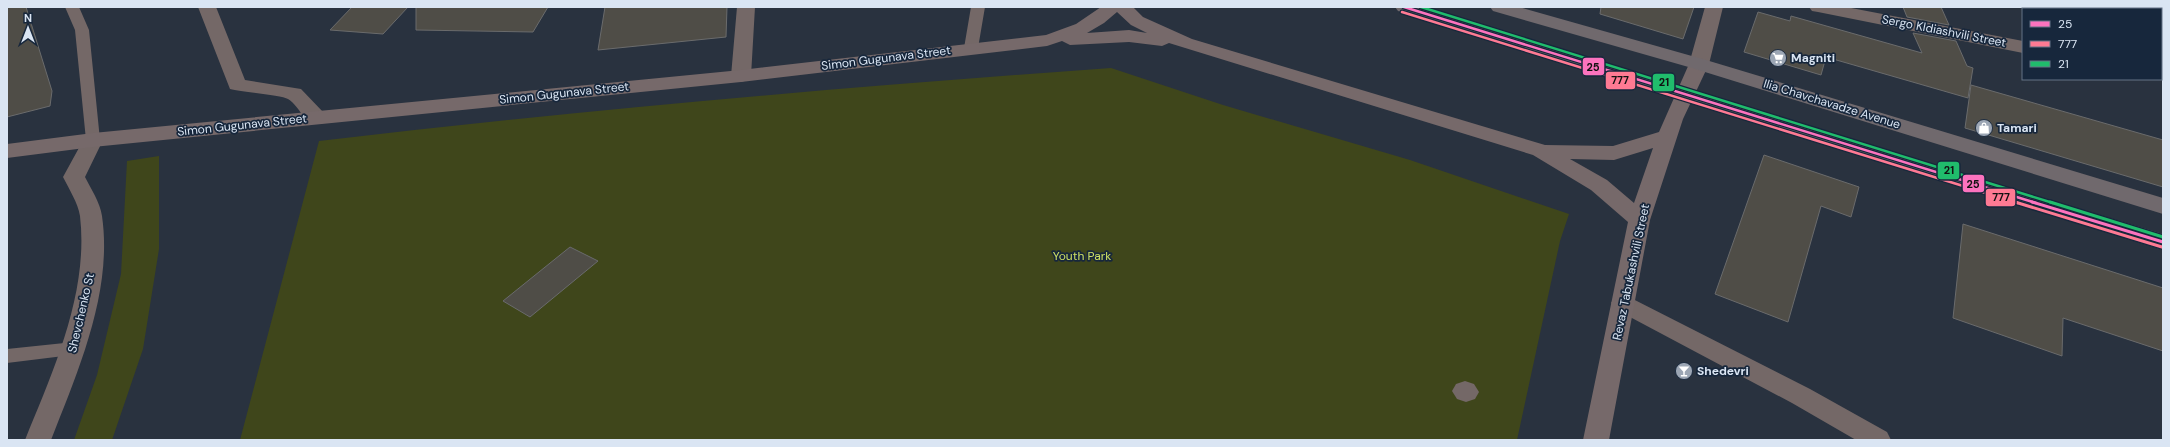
<svg xmlns="http://www.w3.org/2000/svg" width="2170" height="447" viewBox="0 0 2170 447" font-family="'DM Sans',sans-serif">
<style>
.green{fill:#3f461b}
.building{fill:#4f4d47;stroke:#6a6b6c}
.lines{fill:none;stroke-linecap:round;stroke-linejoin:round}
.service{fill:#746867;fill-rule:evenodd}
.pedestrian{fill:#746867;fill-rule:evenodd}
.minor{fill:#746867;fill-rule:evenodd}
.secondary{fill:#76696a;fill-rule:evenodd}
.primary{fill:#70696d;fill-rule:evenodd}
.bus-1-far1-casing{stroke:#17273c;stroke-width:5}
.bus-1-casing{stroke:#17273c;stroke-width:6}
.bus-2-far1-casing{stroke:#17273c;stroke-width:5}
.bus-2-casing{stroke:#17273c;stroke-width:6}
.bus-3-far1-casing{stroke:#17273c;stroke-width:5}
.bus-3-casing{stroke:#17273c;stroke-width:6}
.bus-1-far1{stroke:#fc73be;stroke-width:2.5}
.bus-1{stroke:#fc73be;stroke-width:3}
.bus-2-far1{stroke:#fe7a93;stroke-width:2.5}
.bus-2{stroke:#fe7a93;stroke-width:3}
.bus-3-far1{stroke:#20bc6c;stroke-width:2.5}
.bus-3{stroke:#20bc6c;stroke-width:3}
.labels{text-anchor:middle;stroke-width:3.5;stroke-linejoin:round;paint-order:stroke}
.street-label{font-size:12px;fill:#dae5f3;stroke:#17273c}
.poi-label{font-size:12px;font-weight:bold;fill:#dae5f3;stroke:#17273c;text-anchor:start}
.park-label{font-size:12px;fill:#cee063;stroke:#17273c}
.line-badge{stroke:#17273c;stroke-width:1.5}
.pale-badge-label{font-size:11px;text-anchor:middle;font-weight:bold;fill:#111}
</style>
<rect width="100%" height="100%" fill="#29323f"/>
<path class="green" d="M1111 68 1223 105 1410 160 1569 214 1560 241 1517 440H240L319 141C582 110 846 87 1111 68Z
M159 156V249L143 349 112 440H74L97 375 121 274 127 161Z"/>
<path class="building" d="M7 7H26L52 91 50 106 7 117Z
M352 7H408L383 34 330 30Z
M416 7H548L533 32 416 30Z
M605 7H727L726 37 598 50Z
M1601 7H1694L1683 39 1600 14Z
M1903 7H1941L1949 25 1907 17Z
M1758 12 1790 21 1791 16 1922 53 1913 33 1956 41 1967 66 1973 68 1968 98 1826 57 1821 75 1744 52Z
M1971 85 2163 140V187L1965 128Z
M1764 155 1859 187 1851 217 1821 206 1788 322 1715 294Z
M1963 224 2163 288V351L2063 318 2062 356 1953 318Z
M570 247 598 261 530 317 503 301Z"/>
<g class="lines">
<path class="service" d="M65 7H79L89 30 100 140 98 143H88L86 140 75 30Z
M971 7H985L978 48 971 52 964 48Z
M74 342 80 344 83 349 80 354 7 363V349Z"/>
<path class="pedestrian" d="M1465 381 1474 384 1479 392 1475 399 1466 402 1457 399 1452 391 1456 384Z"/>
<path class="minor" d="M198 7H216L245 80 301 89 324 113 327 118 324 123C304 128 302 108 288 99 282 95 242 92 230 89Z
M737 7H755L751 76 748 80 741 82 734 80 731 76Z
M1705 7H1723L1709 64 1706 68 1699 70 1692 68 1689 64Z
M1809 7H1846L2023 41V53L1818 12 1812 11Z
M2161 67 2163 68V80L2159 79H2161Z
M93 133 100 135 103 140 85 177C91 189 100 202 102 216 113 292 78 371 51 440H25C53 371 89 293 80 216 78 203 69 189 63 177L86 135Z
M1623 294 1810 389 1887 432 1891 440H1856L1792 403 1615 309 1611 303 1615 297Z"/>
<path class="secondary" d="M1101 7H1133L1143 17 1192 39 1545 145 1613 146 1659 132 1689 64 1692 60 1699 58 1706 60 1709 64 1683 119 1650 220 1609 440H1583L1628 222 1591 190 1533 155 1169 43 1162 46 1129 42 1070 45 1062 41 1047 46 741 82 93 147 7 158V144L93 133 741 70 1046 35 1076 24ZM1117 12 1131 25 1147 33 1129 30 1087 33 1104 23ZM1653 148 1634 203 1607 180 1570 159 1614 160Z"/>
<path class="primary" d="M1395 7H1423L1690 91 2163 234V250L1398 11Z
M1490 7H1519L1706 60 2163 198V214L1692 68 1493 11Z"/>
<g class="bus-1-far1-casing">
<path id="bus-1-far1" d="M1404 7 2036 203"/>
</g>
<g class="bus-1-casing">
<path id="bus-1" d="M2032 202 2163 242"/>
</g>
<g class="bus-2-far1-casing">
<path id="bus-2-far1" d="M1402 12 2018 203"/>
</g>
<g class="bus-2-casing">
<path id="bus-2" d="M2015 202 2162 247"/>
</g>
<g class="bus-3-far1-casing">
<path id="bus-3-far1" d="M1421 7 2053 203"/>
</g>
<g class="bus-3-casing">
<path id="bus-3" d="M2050 202 2163 237"/>
</g>
<use href="#bus-1-far1" class="bus-1-far1"/>
<use href="#bus-1" class="bus-1"/>
<use href="#bus-2-far1" class="bus-2-far1"/>
<use href="#bus-2" class="bus-2"/>
<use href="#bus-3-far1" class="bus-3-far1"/>
<use href="#bus-3" class="bus-3"/>
</g>
<defs>
<g id="supermarket-disc" transform="scale(0.9)"><circle r="9.5" fill="#9ca6b4" stroke="#17273c"/><path d="M-6-5.5h2.5l.6 2H6L4.5 2H-2.5L-4.4-4H-6ZM-1.5 3.2a1.3 1.3 0 1 0 .1 0ZM3 3.2a1.3 1.3 0 1 0 .1 0Z" fill="#fff"/></g>
<g id="shop-disc" transform="scale(0.9)"><circle r="9.5" fill="#9ca6b4" stroke="#17273c"/><path d="M-5-2.5h2.3a2.7 3.5 0 0 1 5.4 0H5L5.5 6h-11ZM-1.5-2.5h3a1.5 2.3 0 0 0-3 0Z" fill="#fff"/></g>
<g id="bar-disc" transform="scale(0.9)"><circle r="9.5" fill="#9ca6b4" stroke="#17273c"/><path d="M-6-5H6L.8 .8V4.5H3.5V6h-7V4.5H-.8V.8Z" fill="#fff"/></g>
</defs>
<g fill-rule="evenodd">
<use href="#supermarket-disc" x="1778" y="58"/>
<use href="#shop-disc" x="1984" y="128"/>
<use href="#bar-disc" x="1684" y="371"/>
</g>
<g class="labels">
<g class="street-label">
<text transform="translate(1944 31) rotate(11)" y="4">Sergo Kldiashvili Street</text>
<text transform="translate(886 58) rotate(-7)" y="4">Simon Gugunava Street</text>
<text transform="translate(564 93) rotate(-6)" y="4">Simon Gugunava Street</text>
<text transform="translate(1832 104) rotate(17)" y="4">Ilia Chavchavadze Avenue</text>
<text transform="translate(242 125) rotate(-6)" y="4">Simon Gugunava Street</text>
<text transform="translate(1631 272) rotate(-78)" y="4">Revaz Tabukashvili Street</text>
<text transform="translate(81 313) rotate(-77)" y="4">Shevchenko St</text>
</g>
<g class="poi-label">
<text x="1791" y="62">Magniti</text>
<text x="1997" y="132">Tamari</text>
<text x="1697" y="375">Shedevri</text>
</g>
<g class="park-label">
<text x="1082" y="260">Youth Park</text>
</g>
</g>
<g class="line-badge">
<rect x="1582" y="57" width="23" height="19" rx="4" fill="#fc73be"/>
<rect x="1605" y="71" width="31" height="19" rx="4" fill="#fe7a93"/>
<rect x="1652" y="73" width="23" height="19" rx="4" fill="#20bc6c"/>
<rect x="1937" y="161" width="23" height="19" rx="4" fill="#20bc6c"/>
<rect x="1962" y="174" width="23" height="19" rx="4" fill="#fc73be"/>
<rect x="1985" y="188" width="31" height="19" rx="4" fill="#fe7a93"/>
</g>
<g class="pale-badge-label">
<text x="1593" y="71">25</text>
<text x="1620" y="84">777</text>
<text x="1664" y="86">21</text>
<text x="1949" y="174">21</text>
<text x="1973" y="188">25</text>
<text x="2001" y="201">777</text>
</g>
<rect width="2170" height="447" fill="none" stroke="#dae5f3" stroke-width="16"/>
<rect x="2022" y="8" width="140" height="72" fill="#17273c" stroke="#657385"/>
<rect x="2030" y="21" width="20" height="6" fill="#fc73be" stroke="#657385"/>
<text x="2058" y="28" font-size="12" fill="#dae5f3">25</text>
<rect x="2030" y="41" width="20" height="6" fill="#fe7a93" stroke="#657385"/>
<text x="2058" y="48" font-size="12" fill="#dae5f3">777</text>
<rect x="2030" y="61" width="20" height="6" fill="#20bc6c" stroke="#657385"/>
<text x="2058" y="68" font-size="12" fill="#dae5f3">21</text>
<g transform="translate(28 28)" stroke="#17273c" stroke-width="3" paint-order="stroke">
<path d="M0-3L7 15L0 10L-7 15Z" fill="#dae5f3"/>
<text y="-6" font-size="11" font-weight="bold" text-anchor="middle" fill="#dae5f3">N</text>
</g>
</svg>
